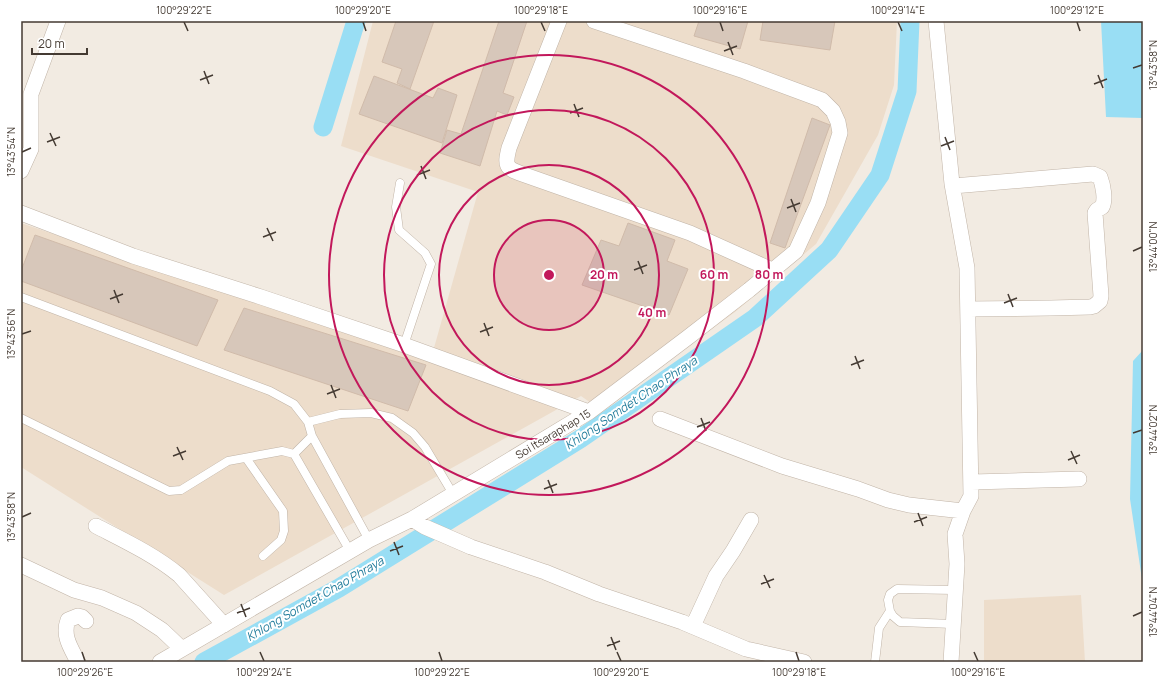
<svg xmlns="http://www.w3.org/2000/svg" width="1164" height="683" viewBox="0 0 1164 683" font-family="Manrope,sans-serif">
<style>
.education{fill:#edddcb}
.water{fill:#99def4}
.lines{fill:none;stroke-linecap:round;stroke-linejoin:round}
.canal{stroke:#99def4;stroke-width:19}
.building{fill:#d7c7ba;stroke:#d0bbaa}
.lane-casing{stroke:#c1b4a7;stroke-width:9}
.street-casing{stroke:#c1b4a7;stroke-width:16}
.lane{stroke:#fff;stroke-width:8}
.street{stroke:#fff;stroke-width:15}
.ticks{fill:none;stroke:#443a32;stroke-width:1.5}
.ring{fill:none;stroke:#c2185b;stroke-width:2}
.labels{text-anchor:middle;stroke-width:4;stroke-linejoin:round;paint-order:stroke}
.street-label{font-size:11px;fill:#443a32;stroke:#fff}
.water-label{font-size:12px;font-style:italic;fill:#237d9c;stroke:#fff}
.centre{fill:#c2185b;stroke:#fff;stroke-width:2}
.ring-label{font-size:12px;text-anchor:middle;font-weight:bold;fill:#c2185b;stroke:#fff;stroke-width:4;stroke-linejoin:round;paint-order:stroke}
.neatline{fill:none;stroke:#443a32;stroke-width:1.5}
.ticks-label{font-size:10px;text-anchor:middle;fill:#443a32}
</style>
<rect width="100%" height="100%" fill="#f2ebe2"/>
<path class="education" d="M373 21H897L894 85 878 135 816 244 735 312 601 410 581 396 224 595 21 467V223L430 362 478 192 341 146Z
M1081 595 1085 662H984V600Z"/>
<path class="water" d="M1101 21H1143V125L1142 118 1106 117Z
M1143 350V586L1130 499 1133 361Z"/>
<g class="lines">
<path class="canal" d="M323 127 356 21
M204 662 339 588 580 439 755 318 829 250 880 175 907 91 910 21"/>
</g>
<path class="building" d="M396 21H434L410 89 397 83 402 69 382 62Z
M499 21H527L503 93 514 97 507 115 497 111 480 166 440 153 447 130 461 134Z
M699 21H748L740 49 694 36Z
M763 21H835L830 50 760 40Z
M374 76 433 98 438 88 457 95 442 143 359 114Z
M812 118 830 125 785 248 770 243Z
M628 223 675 240 667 261 688 269 669 315 582 285 601 240 619 246Z
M35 235 218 300 197 346 21 281V271Z
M244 308 426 365 408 411 224 350Z"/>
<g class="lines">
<g class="lane-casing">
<path id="lane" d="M400 183 396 207 399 230 425 253 431 264 404 345
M21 297 270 391 294 404 308 422 312 436 369 540
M21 418 169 491 181 490 228 461 282 451 294 454 350 551
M308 422 340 414 371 413 392 418 413 433 425 447 453 494
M294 454 312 436
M246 458 283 511 284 531 281 540 263 556
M953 624 900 622 893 616 890 611 888 600 890 594 897 589 955 590
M875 662 879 628 890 611"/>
</g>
<g class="street-casing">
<path id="street" d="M559 21 509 148C505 165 505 168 522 174L690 233 772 270
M936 21 952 184 967 268 971 496 963 511 955 534 957 564 951 662
M21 171 31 149V94L58 21
M953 186 1093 174 1100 177C1103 185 1106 200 1102 207L1097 210 1095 213 1101 296 1100 301 1094 306 1090 307 1051 308 968 309
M21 213 133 256 261 297 404 345 589 412
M660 419 782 466 858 489 888 500 909 505 963 511
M972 482 1079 479
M412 519 425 527 471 547 545 572 599 594 682 622 746 649 804 662
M96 526C125 541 153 554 179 575L224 625
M21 565 74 590 102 598 136 613 162 630 182 649
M693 626 716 576 733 551 751 520
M78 662C71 648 62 636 68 620L78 616 82 617 86 621
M160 662 369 540 412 519 589 412 687 338 749 290 796 251 818 203 840 133 838 122 833 111 822 100 744 71 594 21"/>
</g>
<use href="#lane" class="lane"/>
<use href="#street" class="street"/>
</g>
<path class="ticks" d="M184 22 188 31M363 22 366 31M541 22 545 31M720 22 723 31M898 22 902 31M1077 22 1080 31M728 42 733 55M724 51 737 46M1133 68 1142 65M204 71 209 84M1098 75 1103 88M200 80 213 75M1094 84 1107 79M574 104 579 117M570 113 583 108M50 133 56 146M945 137 950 150M47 142 60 137M941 146 954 141M22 152 31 148M421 166 426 179M417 175 430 170M791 199 796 212M787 208 800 203M267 228 273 241M263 237 276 232M1133 251 1142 247M638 261 643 274M634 270 647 265M114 290 119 303M1008 294 1013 307M110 299 123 294M1004 303 1017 298M484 323 489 336M480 332 493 327M22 334 31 331M855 356 860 369M851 365 864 360M331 385 336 398M327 394 340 389M701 418 706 431M697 427 710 422M1133 433 1142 430M177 447 183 460M1071 451 1077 464M173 456 186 451M1068 460 1080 455M548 480 553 493M544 489 557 484M918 513 923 526M22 517 31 513M914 522 927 517M394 542 399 555M390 551 403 546M764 575 770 588M761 584 774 579M241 604 246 617M237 613 250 608M1133 616 1142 612M611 637 616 650M607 646 620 641M82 652 85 661M260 652 264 661M439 652 442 661M617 652 621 661M796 652 799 661M974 652 978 661"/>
<circle cx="549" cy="275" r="55" fill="#c2185b" fill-opacity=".12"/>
<g class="ring">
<circle cx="549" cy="275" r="55"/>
<circle cx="549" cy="275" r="110"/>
<circle cx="549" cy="275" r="165"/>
<circle cx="549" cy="275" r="220"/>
</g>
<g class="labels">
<g class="street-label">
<text transform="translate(553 434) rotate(-31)" y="4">Soi Itsaraphap 15</text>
</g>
<g class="water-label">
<text transform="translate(631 403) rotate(-34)" y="4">Khlong Somdet Chao Phraya</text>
<text transform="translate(315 599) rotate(-30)" y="4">Khlong Somdet Chao Phraya</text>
</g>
</g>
<circle cx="549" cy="275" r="6" class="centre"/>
<g class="ring-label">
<text x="604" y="279">20 m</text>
<text x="714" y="279">60 m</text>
<text x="769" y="279">80 m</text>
<text x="652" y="317">40 m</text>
</g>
<rect width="1164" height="683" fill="none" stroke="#ffffff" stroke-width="44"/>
<path d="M32 48v6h55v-6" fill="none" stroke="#443a32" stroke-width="2"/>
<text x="38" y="48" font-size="12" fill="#443a32" stroke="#ffffff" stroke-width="3" paint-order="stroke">20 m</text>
<rect x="22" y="22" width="1120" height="639" class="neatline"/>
<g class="ticks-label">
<text x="184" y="14">100°29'22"E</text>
<text x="363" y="14">100°29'20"E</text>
<text x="541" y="14">100°29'18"E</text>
<text x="720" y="14">100°29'16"E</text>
<text x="898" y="14">100°29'14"E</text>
<text x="1077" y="14">100°29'12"E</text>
<text transform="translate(1153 65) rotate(-90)" y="4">13°43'58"N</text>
<text transform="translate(11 152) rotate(-90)" y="4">13°43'54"N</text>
<text transform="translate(1153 247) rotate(-90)" y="4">13°44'00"N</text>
<text transform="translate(11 334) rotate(-90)" y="4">13°43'56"N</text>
<text transform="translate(1153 430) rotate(-90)" y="4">13°44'02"N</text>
<text transform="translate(11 517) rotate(-90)" y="4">13°43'58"N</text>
<text transform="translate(1153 612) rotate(-90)" y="4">13°44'04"N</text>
<text x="85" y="676">100°29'26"E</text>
<text x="264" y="676">100°29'24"E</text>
<text x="442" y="676">100°29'22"E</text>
<text x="621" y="676">100°29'20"E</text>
<text x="799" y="676">100°29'18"E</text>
<text x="978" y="676">100°29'16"E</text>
</g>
</svg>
